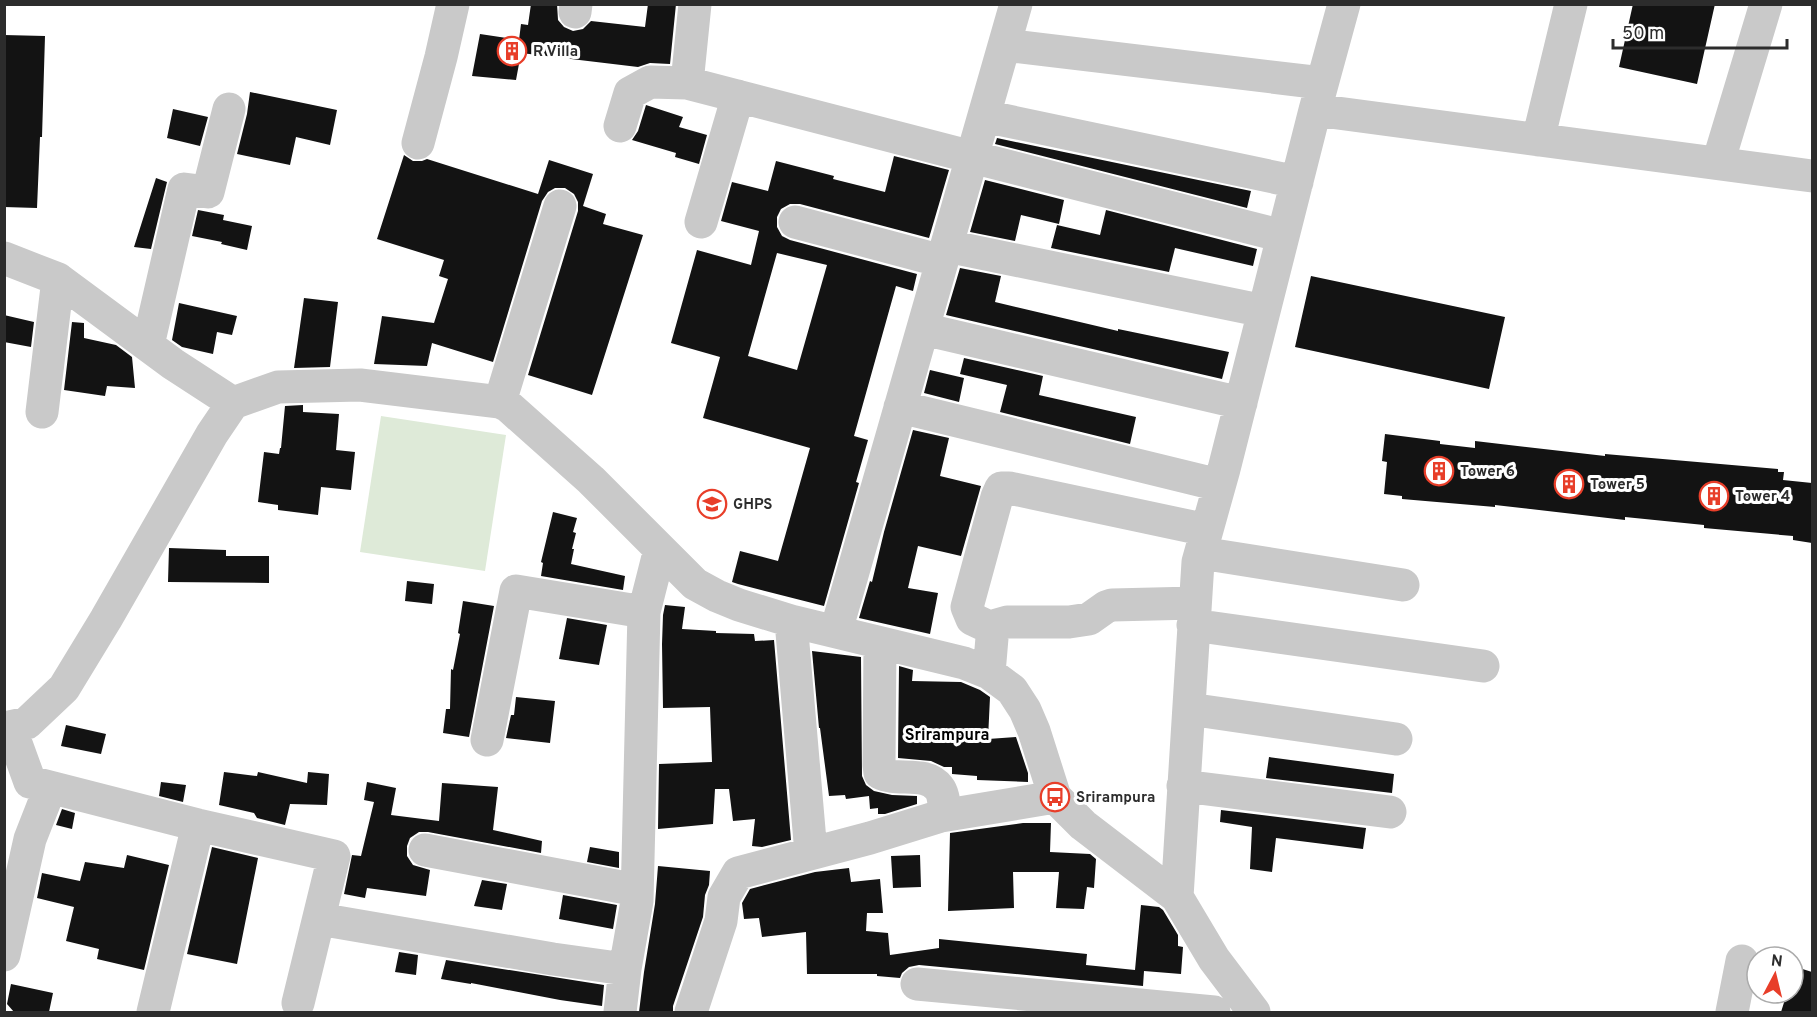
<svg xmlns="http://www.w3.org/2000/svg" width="1817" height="1017" viewBox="0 0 1817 1017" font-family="Overpass,sans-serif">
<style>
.green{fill:#deead8}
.building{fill:#131313;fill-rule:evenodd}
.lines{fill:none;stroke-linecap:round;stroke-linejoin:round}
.minor{stroke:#c9c9c9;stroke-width:33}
.labels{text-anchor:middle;stroke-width:6;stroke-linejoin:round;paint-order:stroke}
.poi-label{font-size:15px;font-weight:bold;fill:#2c2c2c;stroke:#fff;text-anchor:start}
.neighbourhood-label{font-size:16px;font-weight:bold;fill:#000;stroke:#fff}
</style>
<rect width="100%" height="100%" fill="#fff"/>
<path class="green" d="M381 416 506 435 485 571 360 552Z"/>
<path class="building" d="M531 4H557L558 20 564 27 573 31 583 29 591 21 645 27 648 4H676L670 64 650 63 638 67 521 53 516 80 472 76 480 34 519 40 521 24 528 25Z
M1633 4H1715L1697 84 1619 67Z
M4 35 45 36 42 137H40L37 208 4 207Z
M250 92 337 110 330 145 296 137 290 165 237 154 247 114Z
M646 105 683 117 679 127 707 135 699 164 675 157 676 153 632 140 638 131Z
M173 109 208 117 200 146 167 138Z
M997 138 1251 191 1247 208 995 144Z
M404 155 413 161H422L427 159 538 194 549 160 593 174 583 206 606 214 603 224 643 235 592 395 528 375 578 211V202L574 194 565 188H555L548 192 542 201 493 362 432 343 427 366 374 364 382 316 434 323 448 279 439 276 444 260 377 239Z
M894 156 949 170 929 238 800 204H790L781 209 777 217V227L782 236 790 240 917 274 913 291 896 286 854 436 868 440 856 482 859 483 824 606 738 584 732 582 740 551 778 561 810 448 703 418 720 357 671 343 697 250 751 265 759 231 721 221 732 182 768 191 776 161 834 176 833 179 885 192ZM777 253 827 265 797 370 748 356Z
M156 178 167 182 151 249 134 247Z
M985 180 1064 200 1059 224 1021 215 1015 241 970 232Z
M198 210 224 215 223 220 252 226 247 250 221 244 222 242 192 236Z
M1106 210 1257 249 1253 266 1175 248 1169 272 1051 248 1057 225 1100 235Z
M960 268 1001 276 995 302 1118 331V329L1229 352 1222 379 946 315Z
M1311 276 1505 317 1489 389 1295 347Z
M304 298 338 302 330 367 294 368Z
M179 303 237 316 232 335 217 332 213 354 182 347 172 340Z
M4 315 34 322 31 347 4 342Z
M72 322 84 323V338L116 345 132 357 135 388 107 386 105 396 64 390Z
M964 358 1043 376 1039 395 1136 417 1130 444 1000 412 1007 385 960 374Z
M930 370 964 378 959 402 924 393Z
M303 405V412L339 414 336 450 355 452 351 490 321 487 318 515 278 510V505L258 502 264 452 279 454 280 448H281L285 406Z
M913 430 949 438 940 476 981 486 961 556 918 546 908 588 938 593 930 634 859 618 870 581 872 582 884 532Z
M1385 434 1440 441V444L1475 448V441L1605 456V454L1778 469V472H1784L1783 480 1812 483V543L1793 540V536L1704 528V525L1625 517V520L1495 505V507L1402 499V496L1384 494 1387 462 1382 461Z
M553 512 577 518 573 532 576 533 572 549H574L571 564 625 576 623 590 541 576 543 563 541 562Z
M169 548 226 550V556H269V583L168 582Z
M407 581 434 584 432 604 405 601Z
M463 601 494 606 469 737 443 733 446 709H450L451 669 453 670 460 634 458 633Z
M665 605 685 607 682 629 716 631V633L754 634 755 641 774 640 791 840 762 847 752 846 755 819 733 821 729 789H715L713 824 658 829 659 764 712 762 710 707 663 708 662 644 663 615Z
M567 618 607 625 599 665 559 659Z
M812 651 861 657 862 776 866 785 874 791 892 795 917 796V804L885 814H878V808L870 809 869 796 846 799 845 795 829 796 820 728H819Z
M899 666 913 670 912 681 961 682 980 690 990 697 988 739 1016 737 1028 773V782L977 780V776L952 774V767H944L931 761 898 758Z
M516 697 555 701 550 743 506 738 511 715H514Z
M66 725 106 734 101 754 61 746Z
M1269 757 1394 774 1392 793 1266 778Z
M224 772 257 776 258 772 307 783 308 772 329 774 327 805 290 804 285 825 257 818 254 813 219 805Z
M161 782 186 785 183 802 159 796Z
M367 782 396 788 391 815 439 821 442 783 498 787 493 830 542 841 541 853 428 832H419L410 838 407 846V856L413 865 430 870 426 896 367 888 365 898 344 894 352 855 361 856 374 802 364 800Z
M62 809 75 813 72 829 56 825Z
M1221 810 1366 828 1363 849 1276 838 1272 872 1250 869 1252 827 1220 822Z
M1023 823H1051L1050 852 1090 854 1096 859 1094 888 1087 887 1084 909 1056 908 1059 872H1013L1014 908 948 911 950 833Z
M212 847 258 858 237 964 187 954Z
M590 847 619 852V868L587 862Z
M127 855 169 865 144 970 97 959 99 949 66 941 74 907 37 898 42 873 80 881 85 862 124 868Z
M920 855 921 887 893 888 891 856Z
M658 866 710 871 709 885 705 895 703 917 673 1006V1012H639L644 972 655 904Z
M849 868 851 882 880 879 883 913H867L866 931 888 933 890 955 939 948V939L1087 954 1086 965 1135 970 1141 905 1159 907 1163 910 1178 935V946L1183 947 1181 974 1144 971 1143 986 919 965 909 967 902 973 900 978 877 976V974H807L806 932 762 937 759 918 744 919 742 903 750 889 815 872Z
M482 880 507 884 502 910 474 906Z
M563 895 617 905 613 929 559 919Z
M399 952 418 955 416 975 395 972Z
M446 960 604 985 602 1006 560 1000 471 983V984L441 979Z
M1793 966 1812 972V1012H1781L1787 993H1793Z
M11 984 53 993 49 1012H14L7 1004Z"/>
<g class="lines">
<path class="minor" d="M575 12 576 4
M1005 45 1322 83
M687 83 695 4
M1315 110 1812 176
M984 116 1297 182
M620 126 630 93 650 82 687 83 972 157 1283 236
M1538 140 1571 4
M418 143 441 57 453 4
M1718 163 1766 4
M701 222 738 96
M795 222 942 261
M947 246 1264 311
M4 258 58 279 173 364 233 403
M923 329 1241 403
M148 345 184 189 208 192 229 109
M500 402 560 206
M900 407 1219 485
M42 412 58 279
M1201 553 1403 585
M791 621 811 853
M1193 625 1483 666
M993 626 1007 622H1069L1089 619 1106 607 1112 605 1195 603
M836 631 1016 4
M880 643 879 765 880 773C897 782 926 770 939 788 944 794 944 807 946 815
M989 673 993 626H987L972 619 967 607 997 497 1001 488H1009L1207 530
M1189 709 1396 739
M10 727 30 782 198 825 334 856 298 1003
M4 728 27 723 64 688 106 619 212 434 233 403 278 387 360 385 500 402 508 406 591 480 695 584 717 596 739 605 791 621 964 663 989 673 1012 690 1025 710 1034 731 1055 797 1083 825 1177 897 1214 959 1254 1012
M487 740 516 591 644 612
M1183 786 1390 812
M425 850 637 890
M1177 897 1198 562 1224 469 1315 110 1344 4
M319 919 553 959 625 969
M4 955 30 839 50 788
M917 984 1214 1012
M153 1012 198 825
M620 1012 625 969 637 901 644 612 660 549
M691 1012 721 921 724 897 738 873 870 838 941 816 1055 797
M1732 1012 1742 961"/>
</g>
<defs>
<g id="building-ring" transform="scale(1.5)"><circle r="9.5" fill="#fff" stroke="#e83e29" stroke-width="1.5"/><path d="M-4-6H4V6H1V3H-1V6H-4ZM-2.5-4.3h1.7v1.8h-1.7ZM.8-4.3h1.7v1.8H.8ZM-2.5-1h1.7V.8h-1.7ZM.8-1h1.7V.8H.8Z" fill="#e83e29"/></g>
<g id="school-ring" transform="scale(1.5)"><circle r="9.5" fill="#fff" stroke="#e83e29" stroke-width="1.5"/><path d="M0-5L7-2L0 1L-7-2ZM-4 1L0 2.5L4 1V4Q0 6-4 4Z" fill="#e83e29"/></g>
<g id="bus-ring" transform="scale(1.5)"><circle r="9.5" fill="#fff" stroke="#e83e29" stroke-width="1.5"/><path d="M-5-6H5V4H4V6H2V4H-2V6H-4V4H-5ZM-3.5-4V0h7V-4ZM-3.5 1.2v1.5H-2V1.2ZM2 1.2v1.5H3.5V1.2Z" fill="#e83e29"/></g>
</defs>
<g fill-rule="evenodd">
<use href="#building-ring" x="512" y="51"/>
<use href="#building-ring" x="1439" y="471"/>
<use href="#building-ring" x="1569" y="484"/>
<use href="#building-ring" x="1714" y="496"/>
<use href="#school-ring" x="712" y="504"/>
<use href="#bus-ring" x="1055" y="797"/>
</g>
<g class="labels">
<g class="poi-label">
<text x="533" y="56">R Villa</text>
<text x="1460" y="476">Tower 6</text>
<text x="1590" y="489">Tower 5</text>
<text x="1735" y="501">Tower 4</text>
<text x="733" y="509">GHPS</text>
<text x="1076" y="802">Srirampura</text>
</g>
<g class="neighbourhood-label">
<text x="947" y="740">Srirampura</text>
</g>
</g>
<rect width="1817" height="1017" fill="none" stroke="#2c2c2c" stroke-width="12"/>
<g transform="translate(1775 975) rotate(7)"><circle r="28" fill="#ffffff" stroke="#ababab" stroke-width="1.5"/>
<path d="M0-4.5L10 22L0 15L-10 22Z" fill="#e83e29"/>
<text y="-9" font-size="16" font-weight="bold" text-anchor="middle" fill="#2c2c2c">N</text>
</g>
<path d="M1613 39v9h174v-9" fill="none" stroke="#2c2c2c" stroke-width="3"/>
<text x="1622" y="39" font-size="18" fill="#2c2c2c" stroke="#ffffff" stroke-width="4.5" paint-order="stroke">50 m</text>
</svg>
